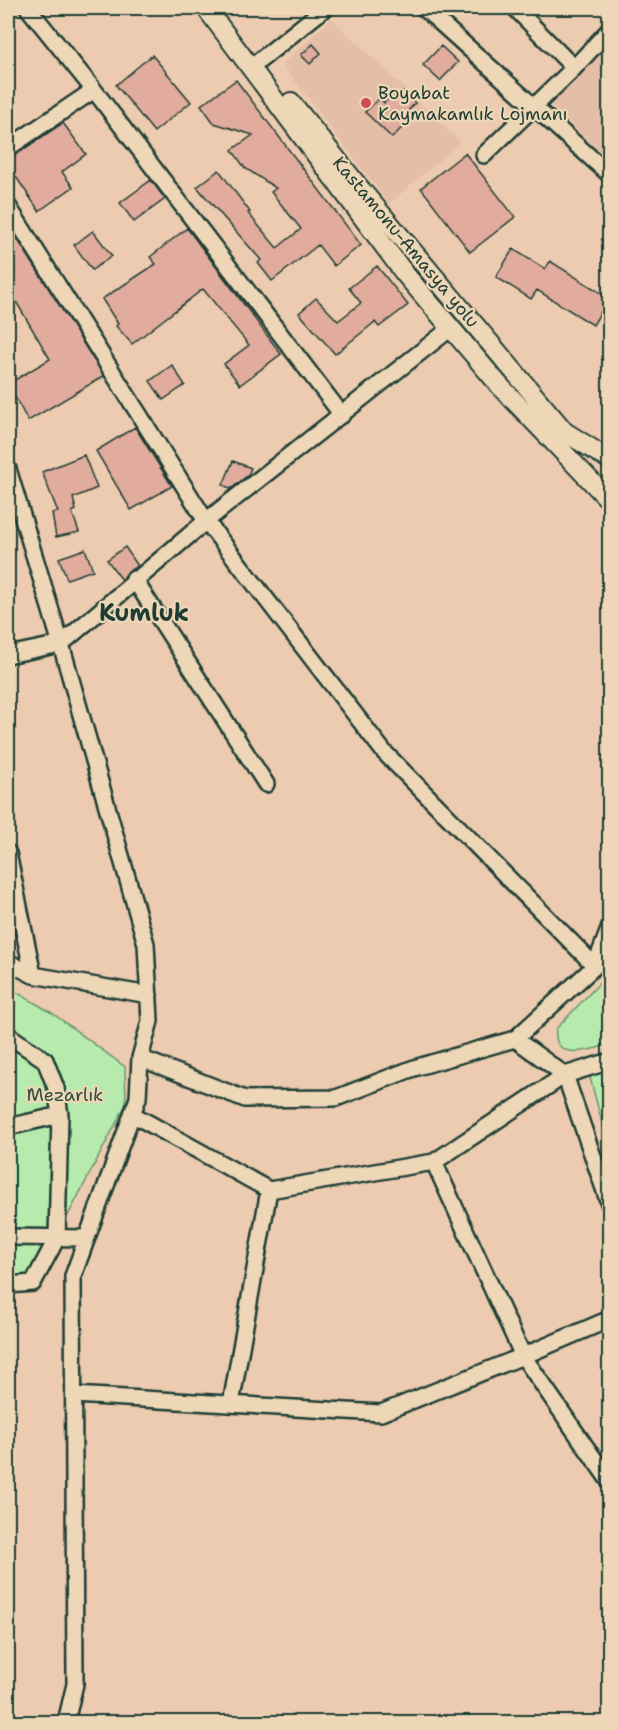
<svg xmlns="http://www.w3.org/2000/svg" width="617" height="1730" viewBox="0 0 617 1730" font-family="'Shantell Sans',sans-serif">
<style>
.built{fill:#e5bea8}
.green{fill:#b6ebad;stroke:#6a9470;stroke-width:1.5}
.building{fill:#e1ab9d;stroke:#1f3d34;stroke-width:1.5}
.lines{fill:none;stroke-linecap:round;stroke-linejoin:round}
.minor-casing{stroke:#1f3d34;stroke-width:20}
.major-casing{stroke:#1f3d34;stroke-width:22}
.minor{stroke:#eed7b6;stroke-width:15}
.major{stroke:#eed7b6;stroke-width:18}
.poi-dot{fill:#d1495b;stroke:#eed7b6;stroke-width:2}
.labels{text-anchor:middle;stroke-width:4.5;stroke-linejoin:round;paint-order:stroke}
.poi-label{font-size:18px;fill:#1f3d34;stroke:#eed7b6;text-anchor:start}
.street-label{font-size:18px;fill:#1f3d34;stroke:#eed7b6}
.park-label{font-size:18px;fill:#2e4e40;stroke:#eed7b6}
.district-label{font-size:24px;font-weight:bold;fill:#1f3d34;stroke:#eed7b6}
</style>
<rect width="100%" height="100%" fill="#eccbb0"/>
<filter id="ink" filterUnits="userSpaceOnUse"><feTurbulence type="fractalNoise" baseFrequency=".0167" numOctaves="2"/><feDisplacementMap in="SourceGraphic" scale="12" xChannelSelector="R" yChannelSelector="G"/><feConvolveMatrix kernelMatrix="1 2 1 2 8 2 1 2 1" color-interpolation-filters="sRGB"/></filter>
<g filter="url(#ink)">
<path class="built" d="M332 19 460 142 389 204 282 64Z
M609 43V160L551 105Z"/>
<path class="green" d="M609 973V1044C590 1051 552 1062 556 1029Z
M8 987 52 1013 125 1067 126 1104 28 1292H8Z
M609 1068V1149L589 1074Z"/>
<path class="building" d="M313 44 321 53 310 64 301 55Z
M441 46 458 62 440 81 423 65Z
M152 55 191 102 154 132 116 85Z
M236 80 361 245 334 266 318 245 272 281 258 263 261 260 197 187 219 170 250 212 248 213 277 248 301 229 271 192 276 188 245 168 232 150 253 135 214 123 201 105Z
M403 91 415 103 408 111 413 116 392 138 365 112 380 98 384 103 392 95 396 99Z
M63 123 86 154 62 172 73 187 39 211 8 165V160Z
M465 153 515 217 470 252 421 188Z
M151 180 165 199 134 222 120 203Z
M8 224 104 376 28 421 8 384 50 359 8 288V278L15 273 8 261Z
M187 228 281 354 240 385 224 364 249 345 203 289 132 344 116 326 118 324 102 299 156 264 150 257Z
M93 231 112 256 92 270 74 245Z
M513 249 545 269 550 261 609 298 593 325 537 290 531 299 496 277Z
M377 266 408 305 379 327 375 322 335 354 299 313 316 298 338 321 361 303 349 288Z
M172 365 185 385 163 400 150 381Z
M135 427 172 486 131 510 96 451Z
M84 455 97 488 73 498 76 510 72 512 79 532 56 537 52 513 58 512 42 472Z
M233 461 251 468 248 475 231 489 223 485Z
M125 547 138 566 128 571 122 580 107 560Z
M85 549 93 570 67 579 59 558Z"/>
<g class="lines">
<g class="minor-casing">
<path id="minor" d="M28 8 94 90
M424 8 610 175
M515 8 574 68
M259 61 325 8
M8 148 94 90 342 415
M484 155 574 68 610 29
M8 206 206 521 384 752 595 966
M8 469 61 644 146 944 150 1021 140 1058 245 1099 336 1098 414 1068 515 1039 595 966 610 927
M134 579 266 784
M8 655 61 644 206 521 451 328
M8 853 33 975
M8 962 33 975 149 995
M8 1035 45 1060 56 1088 60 1115 57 1238 33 1283 8 1285
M610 1061 565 1075 610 1206
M132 1114 269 1190 231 1404
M8 1127 60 1115
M434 1162 565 1075 515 1039
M269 1190 434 1162 523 1356 610 1319
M8 1237 87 1238
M74 1395 381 1413 523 1356 610 1482
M66 1722 75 1684 73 1276 138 1098 140 1058"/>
</g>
<g class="major-casing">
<path id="major" d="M206 8 405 274 500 386 610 501
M291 102 363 192 565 432 610 460"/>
</g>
<use href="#minor" class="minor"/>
<use href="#major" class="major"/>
</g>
</g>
<circle class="poi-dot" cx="366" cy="103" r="6"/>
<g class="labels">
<g class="poi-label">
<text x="378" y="99">Boyabat<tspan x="378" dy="21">Kaymakamlık Lojmanı</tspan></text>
</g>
<g class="street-label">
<text transform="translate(406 242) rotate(50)" y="6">Kastamonu-Amasya yolu</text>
</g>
<g class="park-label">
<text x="65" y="1101">Mezarlık</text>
</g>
<g class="district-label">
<text x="144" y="621">Kumluk</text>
</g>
</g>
<rect width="617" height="1730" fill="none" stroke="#eed7b6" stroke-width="30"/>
<rect x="15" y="15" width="587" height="1700" fill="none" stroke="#1f3d34" stroke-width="2" filter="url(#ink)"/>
</svg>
